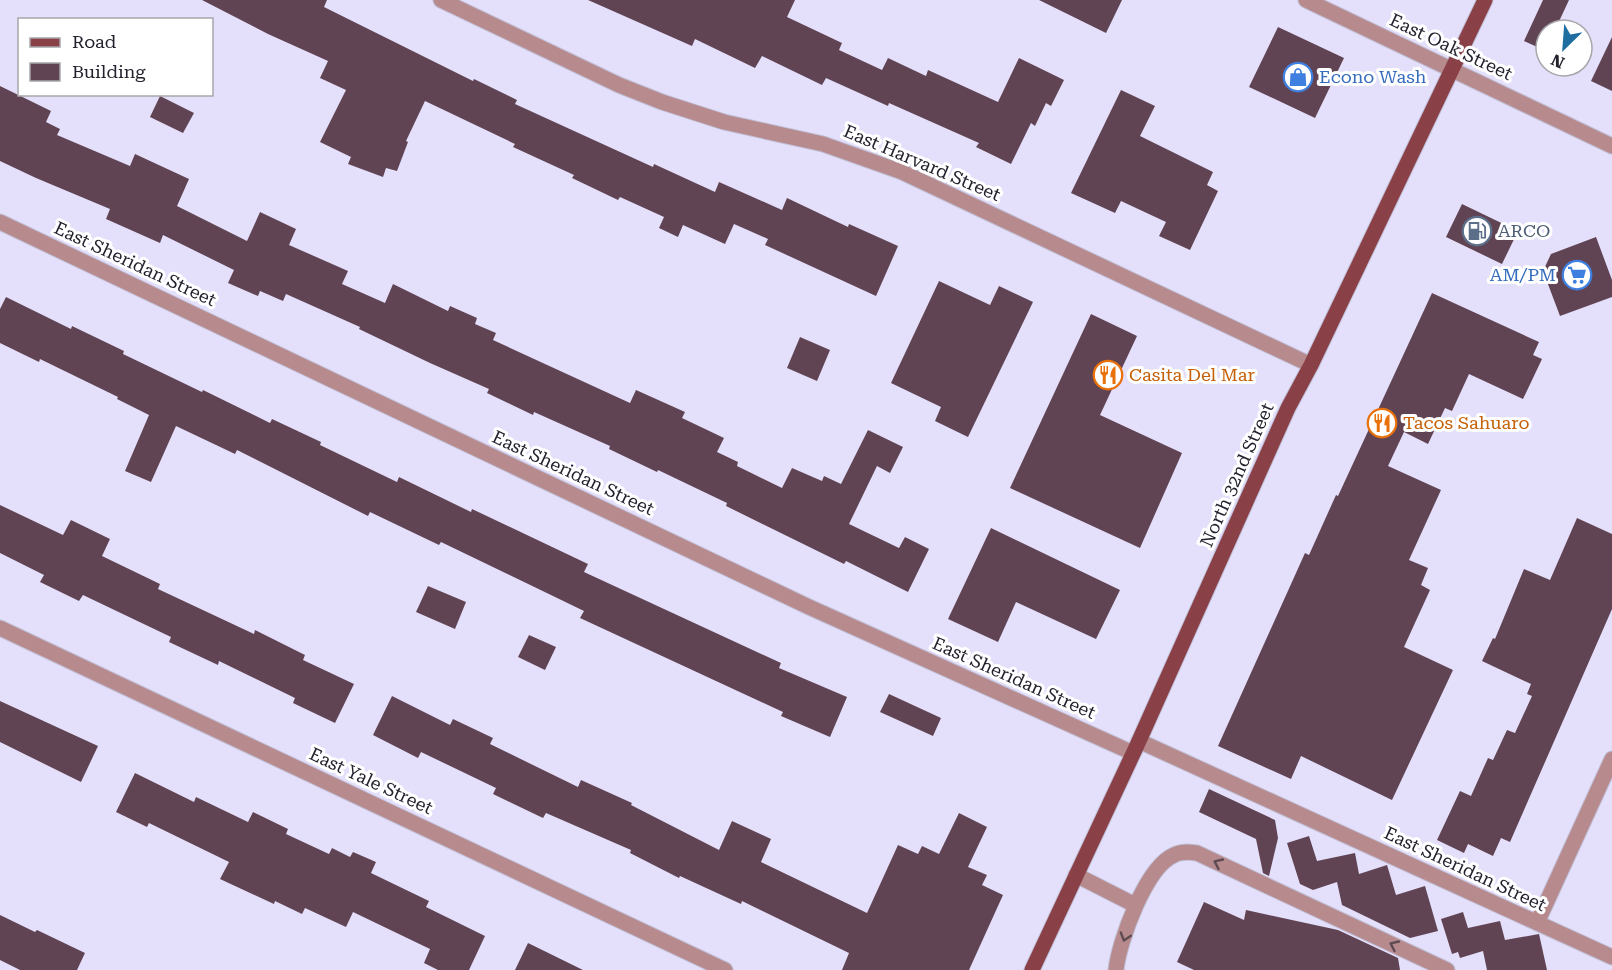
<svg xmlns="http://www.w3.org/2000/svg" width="1612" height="970" viewBox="0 0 1612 970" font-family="'Roboto Serif',serif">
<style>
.building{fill:#614454}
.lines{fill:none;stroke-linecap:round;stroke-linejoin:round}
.minor-casing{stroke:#c1bed6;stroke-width:17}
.major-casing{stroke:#c1bed6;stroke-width:17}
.minor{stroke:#b78b8d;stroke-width:15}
.major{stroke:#8a4047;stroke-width:15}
.oneway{stroke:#5e4b53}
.labels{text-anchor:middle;stroke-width:6;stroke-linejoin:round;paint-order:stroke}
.street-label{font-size:18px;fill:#23212d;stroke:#fff}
.shop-label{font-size:18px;fill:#366cbe;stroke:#fff;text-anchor:start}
.service-label{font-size:18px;fill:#4e5e75;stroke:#fff;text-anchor:start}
.food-label{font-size:18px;fill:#c56008;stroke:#fff;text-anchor:start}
</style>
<rect width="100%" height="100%" fill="#e4e0fb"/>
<path class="building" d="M202 0H327L324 7 473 81 474 79 517 100 515 104 653 167 654 164 715 192 719 182 782 210 787 198 848 227 849 224 898 246 876 296 765 245 768 239 734 224 725 244 683 225 678 237 659 228 664 217 620 197 618 200 572 178 574 175 513 147 515 144 425 101 406 141 408 142 397 171 386 168 383 177 348 164 351 157 320 142 346 90 320 78 328 61 268 34Z
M588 0H795L787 17 842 43 839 50 882 70 888 58 926 76 928 70 998 102 1019 58 1064 80 1051 106 1046 103 1035 126 1031 123 1011 164 976 147 979 143 889 103 888 106 826 78 822 85 762 56 755 68 695 39 692 46Z
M1039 0H1122L1106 33Z
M1543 0H1569L1555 30H1546V51L1524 41Z
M1278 27 1344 58 1315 118 1249 87Z
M1612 37V91L1591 81Z
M0 86 51 111 46 122 60 129 57 135 130 166 135 154 189 179 177 206 247 241 260 212 296 229 289 245 348 271 342 284 385 303 393 284 448 311 450 306 477 318 475 324 496 333 493 340 630 403 636 390 685 412 682 418 724 438 717 452 738 462 737 466 782 488 792 468 822 481 824 476 841 484 868 430 903 447 890 473 877 466 849 524 899 548 905 537 929 549 908 592 846 561 844 564 726 506 727 503 658 470 657 472 609 449 610 446 534 412 533 415 487 393 489 389 430 363 359 329 360 327 286 294 283 301 260 291 258 296 228 283 234 270 163 235 160 243 106 219 110 209 36 178 0 161Z
M1121 90 1155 106 1140 136 1213 172 1207 185 1218 191 1190 250 1159 236 1166 222 1121 201 1115 213 1071 193Z
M160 96 194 113 183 133 150 117Z
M1462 204 1518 231 1502 264 1446 237Z
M1596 237 1612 280V297L1560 316 1543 271 1551 254Z
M939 281 990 305 999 286 1033 302 968 437 935 421 941 407 891 383Z
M1432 293 1539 342 1533 355 1542 359 1523 399 1469 374 1452 411 1445 408 1428 444 1404 432 1388 466 1441 490 1409 560 1428 568 1421 585 1430 590 1404 647 1453 670 1392 800 1301 756 1291 779 1218 746 1305 553 1309 555 1336 495 1338 496Z
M6 297 71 329 72 326 124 351 123 354 202 392 203 390 270 423 272 419 321 442 320 445 397 482 399 477 471 512 472 509 588 564 584 572 781 663 779 668 847 697 830 737 781 716 783 712 580 618 584 611 441 542 439 545 370 512 368 516 237 450 235 454 176 426 151 482 125 471 149 415 117 399 118 397 40 359 39 362 0 343V309Z
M1091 314 1137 336 1100 415 1182 453 1140 548 1010 488Z
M800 337 830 350 817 381 787 368Z
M0 505 63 535 71 520 110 539 102 556 160 584 158 589 254 634 255 630 305 655 303 660 354 684 335 723 293 703 295 698 219 661 218 665 169 642 171 637 83 595 79 601 40 582 44 575 0 553Z
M1577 518 1612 534V609L1510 842 1501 838 1493 856 1468 844 1464 853 1437 840 1460 791 1471 796 1488 758 1493 760 1507 730 1515 733 1532 696 1527 694 1531 684 1482 661 1493 638 1495 639 1524 569 1550 580Z
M991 528 1120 590 1096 639 1016 602 998 642 948 619Z
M428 586 466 602 455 629 416 612Z
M529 635 556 647 545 670 518 657Z
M889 694 941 718 933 736 880 712Z
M392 696 450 725 453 719 493 738 490 744 578 787 581 780 632 803 631 805 719 850 732 821 771 839 761 862 867 913 898 845 918 854 922 846 939 854 959 813 987 827 968 867 987 875 982 885 1003 895 969 970H842L849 953 742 901 741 904 680 876 679 878 630 853 631 850 546 813 543 818 493 794 496 788 421 752 418 758 373 735Z
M0 701 98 746 81 782 0 742Z
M135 773 194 802 196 797 248 822 253 812 288 829 286 834 329 854 332 848 350 857 353 852 376 862 371 873 429 901 426 907 485 936 469 970H438L424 963 430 949 353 912 346 927 305 908 302 914 275 901 274 904 220 879 229 862 149 823 147 827 116 812Z
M1209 789 1275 820 1278 838 1269 876 1263 873 1256 839 1199 812Z
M1309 836 1317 861 1355 853 1359 874 1387 865 1396 895 1425 886 1438 931 1410 938 1342 905 1337 882 1313 890 1300 884 1287 843Z
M1204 902 1244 920 1246 910 1338 930 1398 958 1400 970H1194L1177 962Z
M1463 912 1468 928 1500 921 1505 940 1539 934 1547 970H1487L1483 951 1460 958 1458 952 1452 954 1441 919Z
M0 915 35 932 37 930 85 953 77 970H20L0 960Z
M528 943 583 970H515Z"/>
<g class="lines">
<g class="minor-casing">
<path id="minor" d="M441 0 619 85 662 102 724 122 823 144 902 172 1311 365
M1306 0 1612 146
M0 222 809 607 1133 753
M0 628 725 970
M1139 741 1612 957
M1076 875 1135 905
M1537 923 1612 759
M1116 970C1119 941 1146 867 1174 855 1181 851 1189 852 1197 853L1447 970"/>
</g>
<g class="major-casing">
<path id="major" d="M1032 970 1139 741 1288 408 1311 365 1485 0"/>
</g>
<use href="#minor" class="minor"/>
<use href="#major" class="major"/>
</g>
<defs><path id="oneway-chevron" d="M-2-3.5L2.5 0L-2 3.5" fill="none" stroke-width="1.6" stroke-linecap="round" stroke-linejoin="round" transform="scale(1.5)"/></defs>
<g class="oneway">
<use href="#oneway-chevron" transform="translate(1218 863) rotate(-155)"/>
<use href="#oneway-chevron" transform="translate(1125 937) rotate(107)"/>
<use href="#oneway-chevron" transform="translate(1394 945) rotate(-155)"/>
</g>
<defs>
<g id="shop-ring" transform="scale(1.5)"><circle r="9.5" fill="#fff" stroke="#3f7fe0" stroke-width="1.5"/><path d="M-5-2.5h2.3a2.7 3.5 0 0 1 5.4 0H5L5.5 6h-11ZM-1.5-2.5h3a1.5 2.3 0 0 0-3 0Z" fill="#3f7fe0"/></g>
<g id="fuel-ring" transform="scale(1.5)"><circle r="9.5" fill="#fff" stroke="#5c6f8a" stroke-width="1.5"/><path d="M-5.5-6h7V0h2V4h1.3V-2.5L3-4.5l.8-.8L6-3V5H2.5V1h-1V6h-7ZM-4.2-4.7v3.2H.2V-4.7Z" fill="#5c6f8a"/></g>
<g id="supermarket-ring" transform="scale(1.5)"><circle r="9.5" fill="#fff" stroke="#3f7fe0" stroke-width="1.5"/><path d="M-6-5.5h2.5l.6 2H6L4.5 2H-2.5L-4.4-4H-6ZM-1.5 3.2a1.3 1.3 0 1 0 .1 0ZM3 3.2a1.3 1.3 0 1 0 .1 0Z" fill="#3f7fe0"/></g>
<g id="restaurant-ring" transform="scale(1.5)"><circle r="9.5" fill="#fff" stroke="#e8710a" stroke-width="1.5"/><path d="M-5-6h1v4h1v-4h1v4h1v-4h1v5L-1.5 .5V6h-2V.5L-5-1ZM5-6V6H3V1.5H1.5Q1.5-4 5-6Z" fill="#e8710a"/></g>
</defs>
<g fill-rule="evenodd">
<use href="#shop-ring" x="1298" y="77"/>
<use href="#fuel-ring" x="1477" y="231"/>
<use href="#supermarket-ring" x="1577" y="275"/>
<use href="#restaurant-ring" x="1108" y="375"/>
<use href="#restaurant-ring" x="1382" y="423"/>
</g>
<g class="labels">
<g class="street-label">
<text transform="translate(1451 47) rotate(25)" y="6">East Oak Street</text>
<text transform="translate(922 163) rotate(23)" y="6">East Harvard Street</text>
<text transform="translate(135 264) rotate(25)" y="6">East Sheridan Street</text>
<text transform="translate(573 473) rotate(25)" y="6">East Sheridan Street</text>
<text transform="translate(1237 475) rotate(-66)" y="6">North 32nd Street</text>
<text transform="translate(1014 678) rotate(24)" y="6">East Sheridan Street</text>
<text transform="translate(371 781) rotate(25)" y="6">East Yale Street</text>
<text transform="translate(1465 869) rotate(25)" y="6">East Sheridan Street</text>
</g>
<g class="shop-label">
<text x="1319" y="83">Econo Wash</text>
<text x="1556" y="281" text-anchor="end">AM/PM</text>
</g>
<g class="service-label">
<text x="1498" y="237">ARCO</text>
</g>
<g class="food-label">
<text x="1129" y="381">Casita Del Mar</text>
<text x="1403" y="429">Tacos Sahuaro</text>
</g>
</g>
<rect x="18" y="18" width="195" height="78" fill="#ffffff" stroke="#a7a6ab" stroke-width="1.5"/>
<rect x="30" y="38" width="30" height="9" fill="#8a4047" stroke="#a7a6ab" stroke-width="1.5"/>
<text x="72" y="48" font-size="18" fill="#23212d">Road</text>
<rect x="30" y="63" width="30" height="18" fill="#614454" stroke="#a7a6ab" stroke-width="1.5"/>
<text x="72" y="78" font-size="18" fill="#23212d">Building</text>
<g transform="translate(1564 48) rotate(205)"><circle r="28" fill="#ffffff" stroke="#a7a6ab" stroke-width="1.5"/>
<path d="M0-4.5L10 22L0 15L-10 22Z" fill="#1e6fa0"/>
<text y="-9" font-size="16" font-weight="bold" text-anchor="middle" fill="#23212d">N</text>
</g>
</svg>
